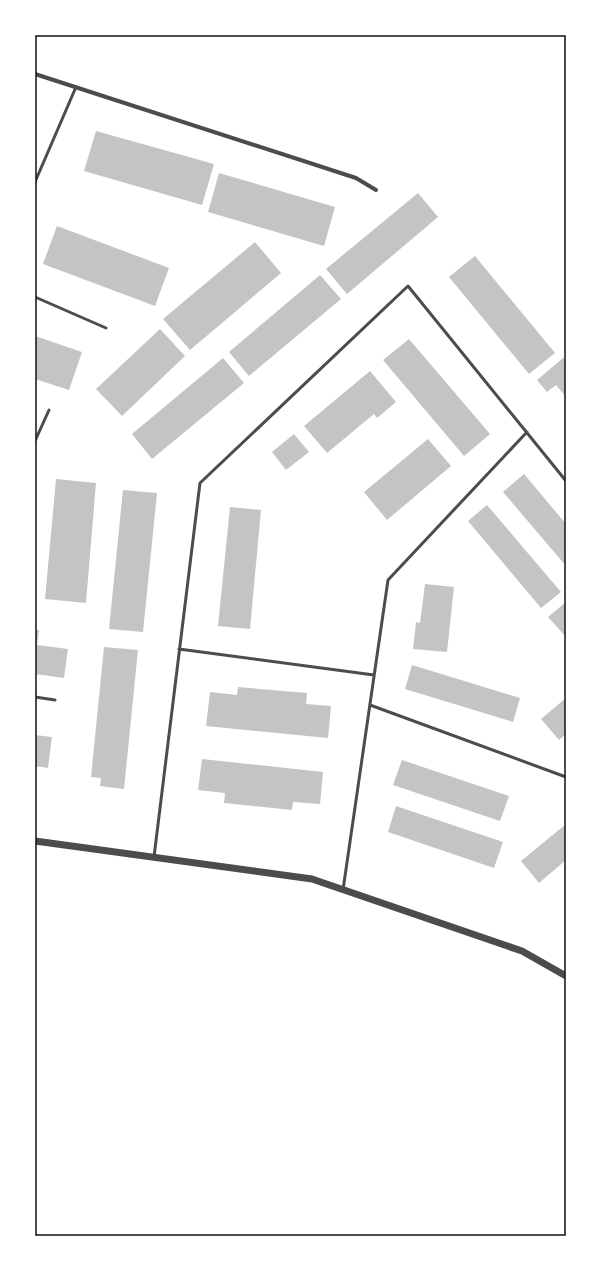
<svg xmlns="http://www.w3.org/2000/svg" width="601" height="1271" viewBox="0 0 601 1271" font-family="Raleway,sans-serif">
<style>
.building{fill:#c4c4c4}
.lines{fill:none;stroke-linecap:round;stroke-linejoin:round}
.service{stroke:#4c4c4c;stroke-width:3}
.minor{stroke:#4c4c4c;stroke-width:4}
.tertiary{stroke:#4c4c4c;stroke-width:7}
.neatline{fill:none;stroke:#111;stroke-width:1.5}
</style>
<rect width="100%" height="100%" fill="#fff"/>
<path class="building" d="M96 131 214 164 202 205 84 171Z
M219 173 335 207 324 246 208 212Z
M418 193 438 217 347 294 326 269Z
M57 226 169 268 155 306 43 264Z
M255 242 281 273 190 350 163 319Z
M475 256 555 353 529 374 449 277Z
M320 275 341 299 249 376 229 352Z
M160 329 185 356 122 416 96 389Z
M35 336 82 352 69 390 35 379Z
M409 339 490 434 464 456 383 360Z
M223 358 244 383 152 459 132 434Z
M563 358 566 361V397L556 385 547 392 537 380Z
M370 371 396 402 377 418 374 414 327 453 304 426Z
M294 434 309 452 286 470 272 452Z
M428 439 451 466 387 520 364 492Z
M524 474 566 524V566L503 492Z
M56 479 96 483 86 603 45 599Z
M123 490 157 493 143 632 109 629Z
M487 505 561 592 541 608 468 521Z
M230 507 261 510 250 629 218 626Z
M425 584 454 587 447 652 413 649 416 622 420 623Z
M566 602V637L548 617Z
M35 630H39L37 645 68 649 64 678 35 674Z
M104 647 138 650 124 789 100 786 101 778 91 777Z
M412 665 520 698 513 722 405 689Z
M238 687 307 693 306 704 331 706 328 738 206 726 210 692 237 695Z
M566 698V734L559 740 541 719Z
M35 735 52 737 48 768 35 766Z
M202 759 323 772 320 804 293 802 292 810 224 803 225 793 198 790Z
M402 760 509 796 500 821 393 785Z
M396 806 503 842 494 868 388 832Z
M566 824V860L539 883 521 861Z"/>
<g class="lines">
<path class="service" d="M35 182 76 87
M35 297 106 328
M35 441 49 410
M179 649 374 675
M35 697 55 700
M370 705 566 777
M154 857 200 483 408 286 566 481
M343 890 388 580 527 432"/>
<path class="minor" d="M35 74 356 178 376 190"/>
<path class="tertiary" d="M35 841 312 879 522 951 566 976"/>
</g>
<rect width="601" height="1271" fill="none" stroke="#ffffff" stroke-width="72"/>
<rect x="36" y="36" width="529" height="1199" class="neatline"/>
</svg>
